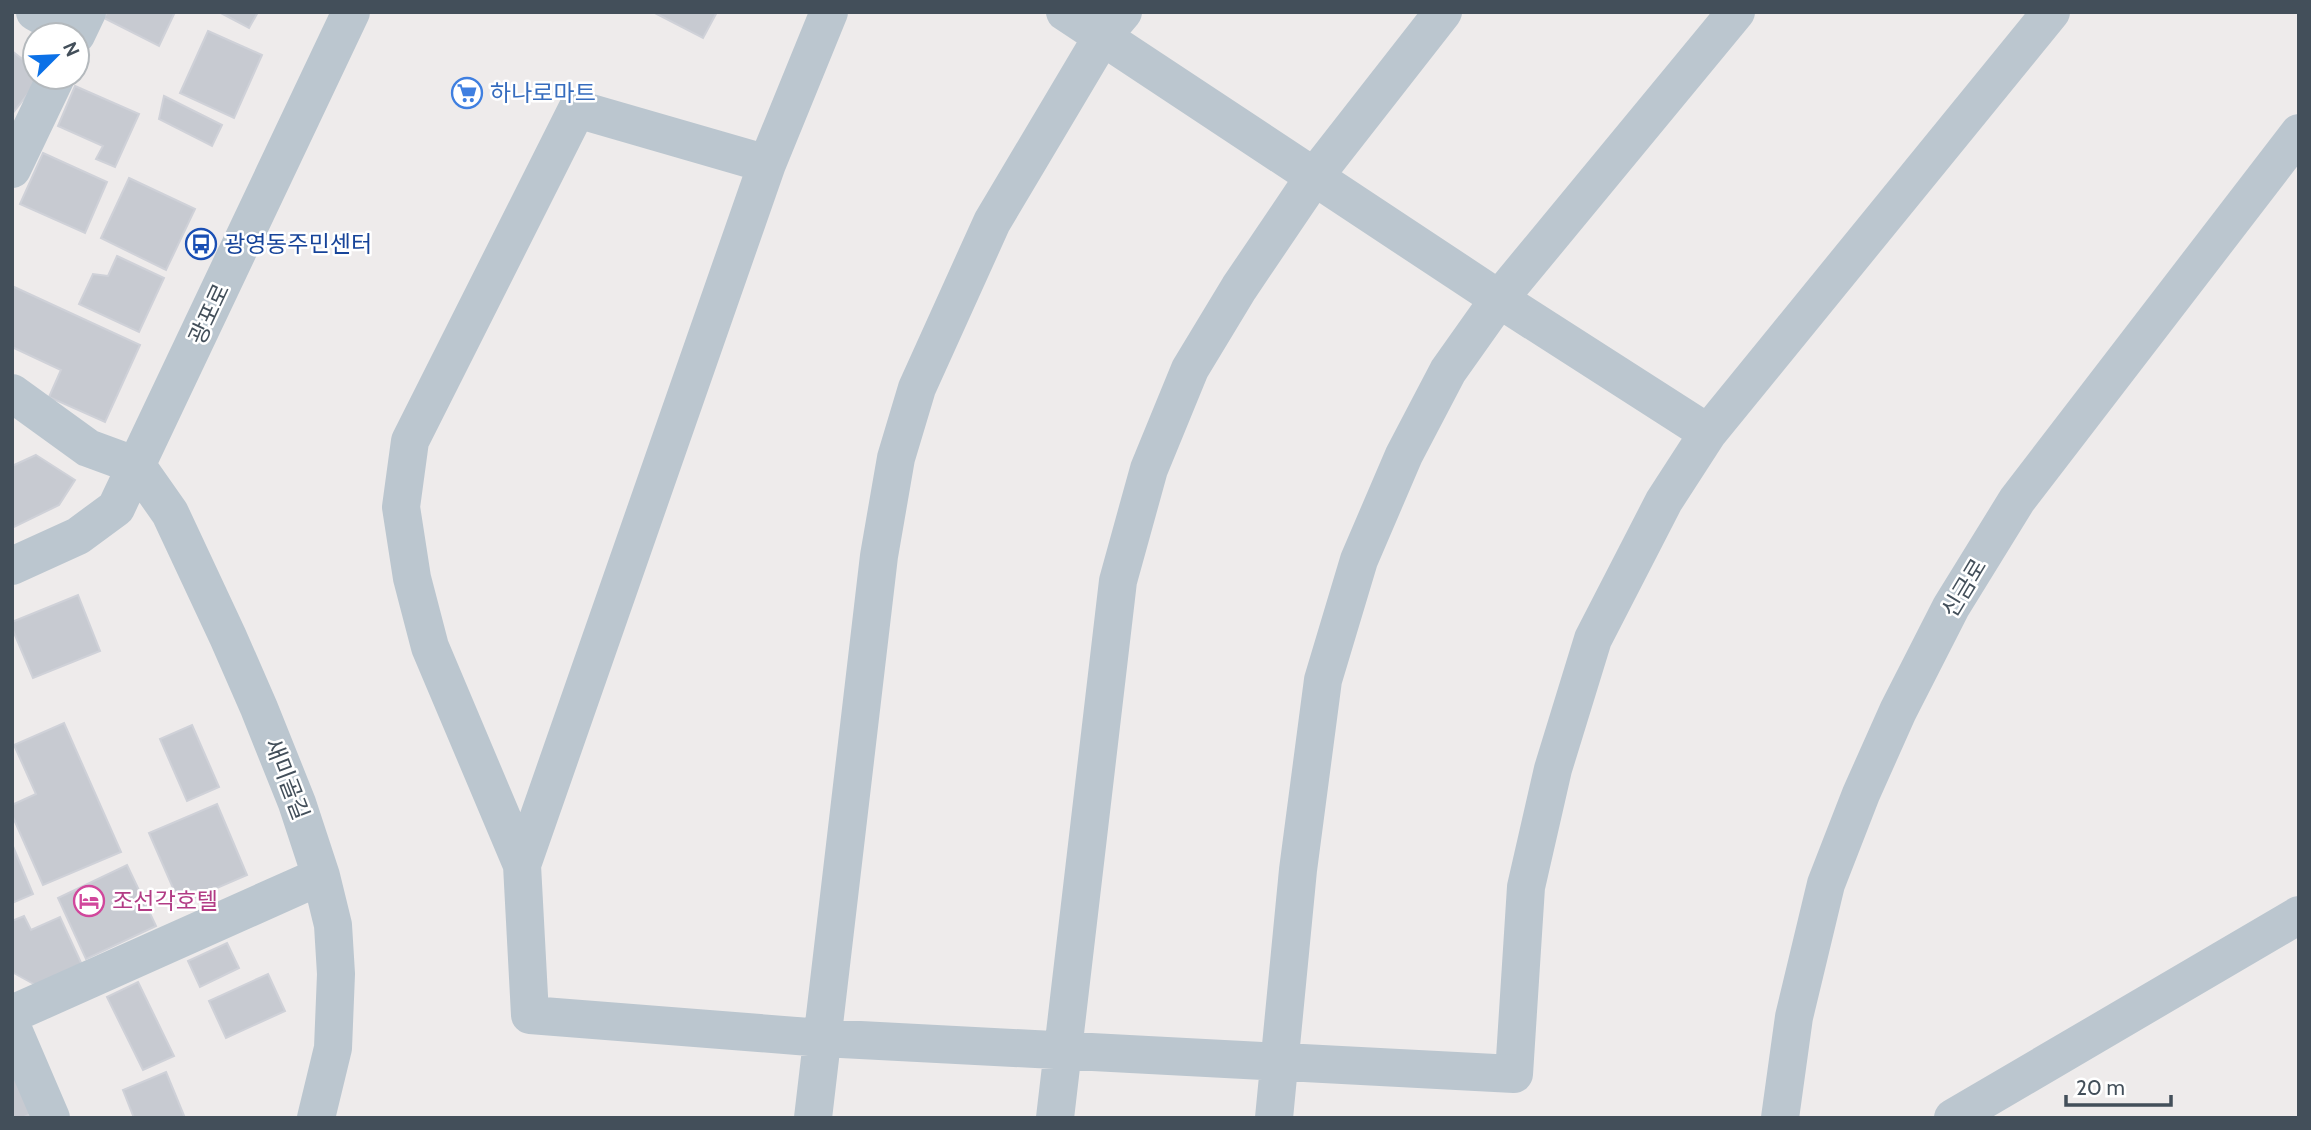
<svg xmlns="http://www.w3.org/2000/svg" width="2311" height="1130" viewBox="0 0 2311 1130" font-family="Cabin,'Noto Sans KR',sans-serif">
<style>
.building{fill:#c7cad1;stroke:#cfd1d8;stroke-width:2}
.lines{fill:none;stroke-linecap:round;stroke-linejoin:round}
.minor{stroke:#bbc6cf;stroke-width:38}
.labels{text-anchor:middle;stroke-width:5;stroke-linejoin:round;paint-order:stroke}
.shop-label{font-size:23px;fill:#366cbe;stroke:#fff;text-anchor:start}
.transit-label{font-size:23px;fill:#164399;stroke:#fff;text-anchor:start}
.street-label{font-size:23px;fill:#434f5a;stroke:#fff}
.hotel-label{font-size:23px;fill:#b23c85;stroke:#fff;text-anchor:start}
</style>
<rect width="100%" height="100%" fill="#eeebeb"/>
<path class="building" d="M107 12H175L159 46 104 18Z
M219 12H258L249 28Z
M653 12H717L703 38Z
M208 31 262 55 234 118 180 93Z
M12 51 35 69V77H41L12 114Z
M75 86 139 114 115 167 96 159 103 146 58 126Z
M164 96 222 125 212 146 159 119Z
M43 153 107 182 85 233 20 204Z
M129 178 195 209 166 270 101 238Z
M117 256 164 278 139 332 79 304 93 274 108 276Z
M12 286 140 345 105 422 49 397 61 370 12 347Z
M36 455 75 480 59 505 12 528V466Z
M78 595 100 651 33 678 12 628V622Z
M64 723 121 852 43 885 12 815V805L36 794 14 745Z
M192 725 219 787 187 801 160 739Z
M217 804 247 875 180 904 149 833Z
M12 844 33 894 12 903Z
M127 865 156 926 86 959 58 898Z
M24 916 31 930 60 917 83 967 39 987 12 972V921Z
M227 943 239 968 200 987 188 961Z
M268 974 285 1011 226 1038 209 1001Z
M138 982 174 1056 143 1070 107 997Z
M12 1051 38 1111 22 1118H12Z
M166 1072 185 1118H134L123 1090Z"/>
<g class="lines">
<path class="minor" d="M35 12 76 35 87 12
M829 12 767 164 522 865 530 1015 822 1038 1514 1074 1526 887 1553 769 1593 639 1664 501 1708 433 2051 12
M1065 12 1499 299 1708 433
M12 169 56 77
M12 393 88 448 137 466
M137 466 170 513 228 637 259 708 297 803 321 876 333 925 336 974 333 1048 316 1118
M12 566 78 536 116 508 351 12
M522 865 430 647 412 578 401 507 410 441 577 109 767 164
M12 1014 321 876
M12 1027 51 1118
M813 1118 879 556 896 458 917 388 992 222 1102 37 1123 12
M1055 1118 1118 581 1149 469 1190 369 1239 288 1314 177 1443 12
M1274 1118 1298 870 1323 680 1359 560 1404 455 1448 371 1499 299 1736 12
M1780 1118 1794 1017 1826 884 1861 794 1898 711 1951 607 2017 500 2299 133
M1953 1118 2299 915"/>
</g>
<defs>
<g id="supermarket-ring" transform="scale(1.575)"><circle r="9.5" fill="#fff" stroke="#3f7fe0" stroke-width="1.5"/><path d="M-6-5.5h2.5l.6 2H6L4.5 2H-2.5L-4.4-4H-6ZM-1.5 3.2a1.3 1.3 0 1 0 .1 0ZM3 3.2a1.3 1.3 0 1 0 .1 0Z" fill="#3f7fe0"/></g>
<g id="bus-ring" transform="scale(1.575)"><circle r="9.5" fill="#fff" stroke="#1a4fb4" stroke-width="1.5"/><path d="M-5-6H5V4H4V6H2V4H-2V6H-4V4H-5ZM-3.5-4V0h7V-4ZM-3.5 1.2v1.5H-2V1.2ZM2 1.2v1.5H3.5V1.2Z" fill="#1a4fb4"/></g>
<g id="hotel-ring" transform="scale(1.575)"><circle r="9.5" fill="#fff" stroke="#d1479c" stroke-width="1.5"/><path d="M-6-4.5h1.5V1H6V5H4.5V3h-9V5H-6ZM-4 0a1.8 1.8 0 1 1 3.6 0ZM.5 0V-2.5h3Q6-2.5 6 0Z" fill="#d1479c"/></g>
</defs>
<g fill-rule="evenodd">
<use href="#supermarket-ring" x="467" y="93"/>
<use href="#bus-ring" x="201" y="244"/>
<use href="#hotel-ring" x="89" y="901"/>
</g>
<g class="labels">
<g class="shop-label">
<text x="490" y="101">하나로마트</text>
</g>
<g class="transit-label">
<text x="224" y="252">광영동주민센터</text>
</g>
<g class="street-label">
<text transform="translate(209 314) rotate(-65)" y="8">광포로</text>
<text transform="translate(1964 588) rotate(-59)" y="8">신금로</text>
<text transform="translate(287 779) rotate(69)" y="8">새미골길</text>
</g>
<g class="hotel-label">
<text x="112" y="909">조선각호텔</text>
</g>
</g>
<rect width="2311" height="1130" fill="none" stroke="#434f5a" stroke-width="28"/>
<g transform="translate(56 56) rotate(66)"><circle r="33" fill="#ffffff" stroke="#b4b9bd" stroke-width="2"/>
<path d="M0-5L12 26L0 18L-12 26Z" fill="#0c71e7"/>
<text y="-10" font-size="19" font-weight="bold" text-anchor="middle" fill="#434f5a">N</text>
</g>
<path d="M2066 1095v10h105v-10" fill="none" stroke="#434f5a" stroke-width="3.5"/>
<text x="2076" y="1095" font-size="21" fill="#434f5a" stroke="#ffffff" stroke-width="5" paint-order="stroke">20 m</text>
</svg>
